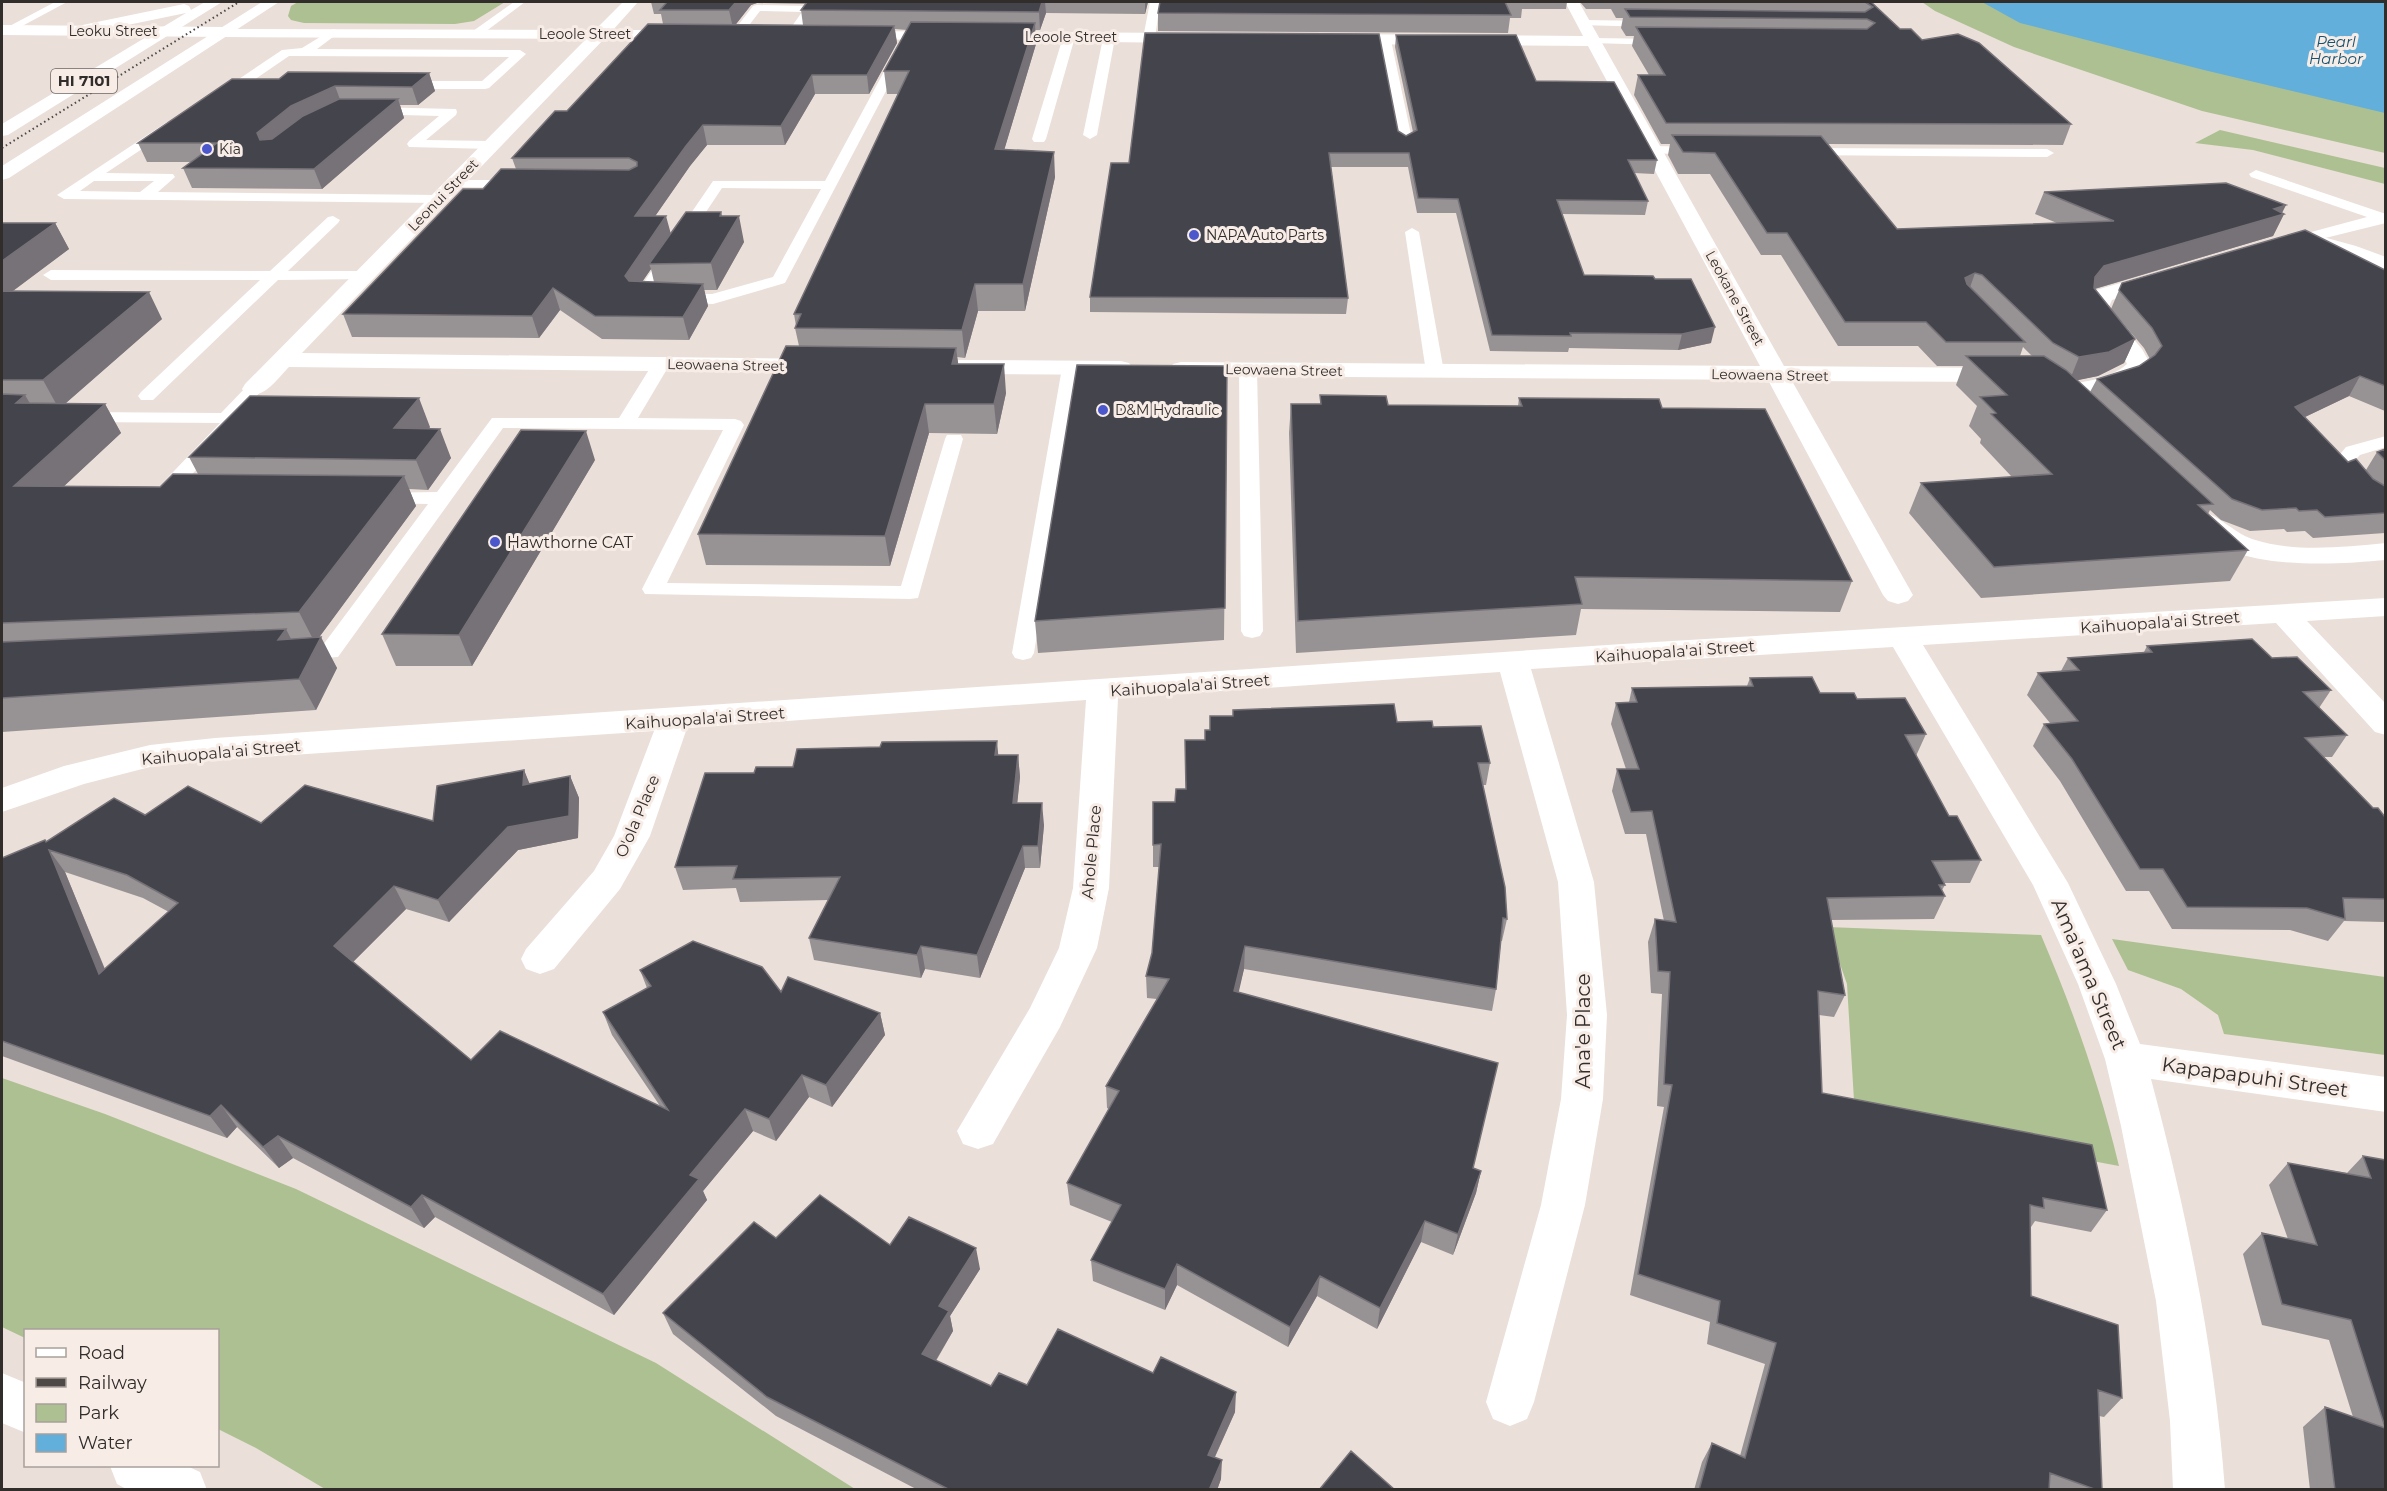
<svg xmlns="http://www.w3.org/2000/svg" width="2387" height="1491" viewBox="0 0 2387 1491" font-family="Montserrat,sans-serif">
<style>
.green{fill:#adc091}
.water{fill:#61afda}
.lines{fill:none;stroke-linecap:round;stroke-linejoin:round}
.lane{fill:#fff;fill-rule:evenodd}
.street{fill:#fff;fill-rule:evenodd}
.secondary{fill:#fff;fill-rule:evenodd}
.primary{fill:#fff;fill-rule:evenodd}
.highway{fill:#fff;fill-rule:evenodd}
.rail{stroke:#4e4846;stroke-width:2;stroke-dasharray:1.5 3;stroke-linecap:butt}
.wall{fill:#979293;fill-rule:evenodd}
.shaded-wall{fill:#767277}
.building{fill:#44444d;stroke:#767277;stroke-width:1.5;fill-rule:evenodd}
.poi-dot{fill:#4c57cc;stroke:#f8ece6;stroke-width:2}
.labels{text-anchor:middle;stroke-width:6;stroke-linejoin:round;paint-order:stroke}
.far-street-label{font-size:14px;fill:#312d2b;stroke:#f8ece6}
.far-poi-label{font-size:14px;fill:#312d2b;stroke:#f8ece6;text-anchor:start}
.far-water-label{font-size:15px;font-style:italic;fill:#165371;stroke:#f8ece6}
.shield{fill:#f8ece6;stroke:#6d6663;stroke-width:1.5}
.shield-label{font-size:15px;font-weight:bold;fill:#312d2b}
.poi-label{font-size:16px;fill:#312d2b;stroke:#f8ece6;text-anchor:start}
.street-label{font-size:16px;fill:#312d2b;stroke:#f8ece6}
.near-street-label{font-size:20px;fill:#312d2b;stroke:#f8ece6}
</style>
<rect width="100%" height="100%" fill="#eadfd9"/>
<path class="green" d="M298 2 490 3 505 2 474 21 455 24 304 23 291 20 288 16 291 6Z
M1922 2H2019L2385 81V153L2202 111 2014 47 1935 11Z
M2220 130 2385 168V184L2253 150 2195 143Z
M1827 927 2041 935C2073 1010 2100 1086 2119 1166L1855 1117 1847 984Z
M2112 939 2385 977V1055L2224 1034 2218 1015 2181 989 2128 970Z
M2 1078 105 1114 296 1189 656 1363 855 1489H325L256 1448 218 1429V1330H26L25 1338 2 1327Z"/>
<path class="water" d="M1982 2H2385V113L2204 70 2020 23Z"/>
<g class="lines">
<path class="lane" d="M55 2H67L11 32 7 33 2 30Z
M514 2H525L481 35H473V31Z
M1150 2H1160L1155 38 1149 41 1143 38Z
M757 5 810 6 815 9 795 38H787L785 36 802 12 760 11 740 37H732V33L753 6Z
M1583 20 1653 21 1659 24 1653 27 1579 25 1577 23Z
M333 29 337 30V34L317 49 520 50 526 54 489 88 485 89H401L395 85 401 81H482L509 57 289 56 244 87 218 96 212 92 236 81 282 50 302 48Z
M1069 34 1075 37 1046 139 1044 142H1034L1032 139 1063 37Z
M1109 35 1115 38 1097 135 1090 139 1083 135 1103 38Z
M1385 37 1391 40 1413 144 1406 148 1399 144 1379 40Z
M1593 38 1665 39 1671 42 1665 45 1589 43V39Z
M900 49 906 53 785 283 713 304 635 301 633 298 713 181H825L894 53ZM722 188 821 189 773 277 712 294 652 293Z
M369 107 456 109 457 112 456 115 426 140 491 141 498 145 491 149 409 147 407 144 409 141 439 116 364 114 363 111Z
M167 122 172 123 174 126 172 129 106 173 173 174 175 177 158 192 439 195 446 199 439 203 64 199 57 195ZM94 181H154L140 192 80 191Z
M1654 146 1702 147 1709 151 1702 155 1649 153 1647 150 1649 147Z
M1803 148 2047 149 2054 153 2047 157 1798 155 1796 152 1798 149Z
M2256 170 2386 214V223L2305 243 2300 241 2297 238 2300 235 2367 217 2251 177 2249 174Z
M454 180H521L528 184 521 188 449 187 447 184 449 181Z
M333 216 340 220 338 223 288 271H364L372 276 370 279 278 280 153 400H141L138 396 141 392 260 280H51L43 275 51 270 270 271 328 217Z
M1412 228 1419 232 1444 372 1441 376H1429L1426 372 1405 232Z
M661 359 667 360 670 364 638 418 735 419 741 421 744 425 667 583 901 586 945 439 947 435H961L963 439 918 598 910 599 645 594 642 589 723 430 503 428 338 657 298 660 290 658 287 653 290 648 323 645 428 504 380 503 373 501 370 497 373 493 437 492 492 418H619L655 360Z
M1071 363 1077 364 1080 368 1034 653 1031 658 1023 660 1015 658 1012 653 1062 368 1065 364Z
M1248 365 1254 366 1257 370 1263 631 1260 636 1252 638 1244 636 1241 631 1239 370 1242 366Z
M254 384 260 385 263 389 240 414 245 418 242 422 174 493 172 499H154L151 495 220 423 80 422 74 421 71 417 74 413 80 412 221 413 248 385Z
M2386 436V447L2360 455 2355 460 2363 475 2386 496V512C2364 506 2342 479 2336 459L2346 447Z"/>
<path class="street" d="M623 2H638L613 30H682L690 35 682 40 604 39 302 353 824 359 832 361 836 366 832 371 824 373 289 367C276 380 265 399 245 394L242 389 245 384 586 39 225 37 219 35 217 32 219 29 595 30Z
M1565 2H1579L1784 366 2002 368 2010 370 2014 375 2010 380 2002 382 1792 381 1913 595 1908 601 1898 604 1888 601 1883 595 1768 380 1181 376 1173 374 1169 369 1173 364 1181 362 1760 366 1588 46 1334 44 1326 39 1334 34 1583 36Z
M851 31 1189 33 1197 38 1189 43 845 39 843 36Z
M2305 232 2356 246 2386 257V271L2342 254 2305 244 2292 243 2289 239 2292 235Z
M2162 271 2170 272 2173 277 2170 282 2112 300 2108 309 2142 349 2151 365C2135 388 2082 404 2055 397L2052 392 2055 387C2080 381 2106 382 2127 364L2123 356 2086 310 2087 302 2096 290Z
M959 360 1121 361 1129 363 1133 368 1129 373 1121 375 959 374 951 372 947 367 951 362Z
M2200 511C2219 515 2233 532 2252 539 2294 553 2342 547 2386 543V560C2329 565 2223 573 2186 519L2190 513Z
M2386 598V616L2307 621 2386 704V735L2375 732 2276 623 1923 645 2068 883 2116 984 2140 1044 2386 1077V1112L2151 1079C2187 1214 2215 1350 2225 1490H2173L2170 1421 2156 1301 2121 1126 2105 1059 2078 984 2033 885 1893 647 1531 669 1594 882 1607 1015 1603 1099 1585 1205 1534 1402 1527 1419 1510 1426 1493 1419 1486 1402 1541 1205 1561 1099 1567 1015 1558 882 1500 672 1118 698 1109 888 1097 948 1060 1027 993 1144 978 1149 963 1144 957 1131 1030 1008 1059 948 1073 888 1086 700 687 728 650 836 620 889 554 969 540 974 526 969 521 959 526 949 594 871 614 836 654 731 215 760 150 767 84 784 2 812V788L64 766 150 745 215 738 1622 644Z"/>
<path class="secondary" d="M2 25 225 27 233 32 225 37 2 35Z"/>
<path class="primary" d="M205 2H222L8 135 2 136V124L186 13 74 36 66 31 68 28 184 4 189 6 191 10Z
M262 2H279L9 178 2 180V166Z"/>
<path class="highway" d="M2 1373 26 1383V1433L2 1423Z
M110 1466H187L200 1472 207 1490H128L117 1484Z"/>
<path class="rail" d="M2 148 239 2"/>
</g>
<path class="wall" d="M651 2H1148L1145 14 1046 13 1040 30H1035L1036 44 1004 150 1055 177 1025 311H978L965 358 957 357 958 364 1006 393 997 434 929 433 890 566 706 565 698 534 799 346 795 328 796 326 794 314 898 94H887L884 71 907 30 895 29 897 43 869 94H815L785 145H707L690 166 655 216 671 233 722 216 744 242 717 290H704L708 306 689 340 602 339 560 310 539 338 352 337 343 314 483 189 516 169 512 158 567 111 663 24 661 14H654ZM757 3 806 4 801 10 803 25 736 24 751 5ZM651 269 654 282H642Z
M1160 2H1567L1566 9H1522L1521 18H1510L1508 33 1158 31V13Z
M1580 2H1871L1900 29 1922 40 2071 124 2063 145 1828 144 1897 229 2057 223 2035 214 2044 192 2282 213 2284 214 2273 236 2095 289 2111 309 2122 283 2385 270V411L2349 396 2305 417 2348 462 2366 470 2377 452 2385 449V533L2313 538 2305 531 2287 532 2284 529 2250 531 2221 520 2210 510 2208 514 2248 550 2230 581 1981 598 1909 513 1921 483 2012 477 1980 443 1981 439 1969 426 1977 406 1956 385 1963 366H1937L1918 346H1838L1781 255H1761L1710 174H1678L1668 155 1670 144H1661L1634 95 1638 75H1649L1632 46 1634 36H1626L1621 28 1623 18H1616L1611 9H1586ZM2111 309 2144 348 2150 359 2139 366 2097 379 2090 392 2077 380 2098 376 2124 363 2135 339ZM2023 347 2032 356H2020Z
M1396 35 1536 81 1657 160 1654 174 1634 173 1648 201 1645 215 1562 214 1584 275 1655 279 1711 343 1678 350 1569 348 1568 352 1490 351 1456 213H1417L1408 167H1331L1348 298 1346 314 1090 312V297L1129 163 1398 131 1406 136 1413 132 1395 47Z
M429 73 435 91 418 105H400L404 118 322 189 192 188 183 168 191 162H147L138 143 279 79Z
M2 223H55L69 249 13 291 162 319 66 403 105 404 121 433 64 486 160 487 198 474 189 457 430 427 429 429 451 458 428 490 409 489 416 506 319 637 337 668 316 710 2 732Z
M1227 366 1224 640 1038 653 1035 621Z
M1320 395 1388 405 1518 406 1519 398 1662 408 1852 581 1840 612 1581 609 1576 635 1296 653 1289 433 1291 404H1320Z
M595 460 472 666H396L382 634Z
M2147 646 2272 658 2331 690 2319 708 2347 735 2332 757H2324L2373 808 2385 817V922L2344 921 2328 941 2290 930 2172 929 2149 891H2126L2060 781 2033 746 2044 724 2050 723 2027 695 2038 673 2061 671 2068 658 2144 652Z
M1750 678 1820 693 1857 699 1926 734 1916 756 1949 816 1981 860 1970 883H1944L1945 885 1942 890 1945 896 1934 919 1831 920 1845 995 1834 1017 1819 1015 1822 1093 2107 1210 2091 1232 2035 1221 2031 1227V1296L2122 1398 2104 1417 2099 1416 2097 1490H1694L1702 1462 1712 1443 1740 1456 1765 1364 1707 1344 1710 1322 1630 1295 1664 1107 1657 1106 1662 994 1651 993 1648 942 1655 919 1664 921 1646 834H1625L1612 791 1617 769H1626L1611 724 1616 703 1629 702 1632 688 1747 686Z
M1210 716 1397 722 1433 727 1490 763 1486 785H1483L1507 919 1502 941H1501L1496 989 1492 1011 1244 969 1238 992 1473 1168 1481 1171 1476 1193 1453 1255 1421 1242 1377 1329 1317 1296 1288 1347 1177 1285 1165 1310 1093 1281 1091 1260 1112 1222 1070 1205 1067 1183 1109 1109 1107 1108 1106 1086 1157 999 1147 998 1146 976 1152 953 1159 867H1153V802H1175L1186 789 1185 740H1205L1210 730Z
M880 747 998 755H1018L1020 777 1017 803 1044 825 1040 868H1025L980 978 925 969 921 978 814 960 809 938 828 900 740 902 736 888 683 890 675 867 754 773 793 767Z
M524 770 529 784 570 776 579 798 578 838 518 850 449 922 406 909 353 962 471 1060 660 1106 612 1035 603 1012 647 988 640 970 781 992 880 1013 885 1035 832 1107 809 1097 776 1141 753 1131 703 1191 707 1200 614 1315 435 1217 424 1228 293 1158 279 1168 237 1127 227 1138 2 1056V858L47 842 145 815 261 823 433 821ZM65 872 143 898 169 912 105 969Z
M2363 1156 2385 1160V1490H2310L2303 1427 2325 1407 2353 1417 2329 1340 2262 1325 2243 1254 2262 1233 2288 1239 2269 1185 2288 1163 2347 1173Z
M776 1238 890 1245 980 1269 950 1316 953 1331 936 1361 991 1386 1027 1385 1235 1412 1215 1457 1221 1479 1217 1490H918L776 1416 673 1334 663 1313Z"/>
<path class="shaded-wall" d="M736 2H757V3L751 5 733 28 729 10Z
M1042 2H1045L1046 13 1040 30 1039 12Z
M1145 2H1148L1145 14Z
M1035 23 1036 44 997 174 995 149Z
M894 26 897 43 869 94 867 75Z
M429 73 435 91 418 105 412 87Z
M812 75 815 94 785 145 781 126Z
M335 86 342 105 265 152 257 133 291 106Z
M398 99 404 118 322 189 314 169Z
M703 125 707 145 690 166 640 238 635 216 686 146Z
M1054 152 1055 177 1025 311 1023 284Z
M2286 205 2281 215 2284 214 2273 236 2094 289 2095 277 2104 266Z
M721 212 727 236 739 216 744 242 717 290 711 263 720 216Z
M666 216 672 238 649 264 651 269 631 298 625 276Z
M55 223 69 249 2 299V261Z
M1975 273 1967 296 1965 278Z
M703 284 708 306 689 340 683 317Z
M975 284 978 311 965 358 962 330Z
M553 288 560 310 539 338 532 316Z
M149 292 162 319 59 409 43 380Z
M1715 327 1711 343 1678 350 1682 334Z
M2135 339 2124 363 2098 376 2069 382 2079 357Z
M956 348 960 376 952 364Z
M1004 364 1006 393 997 434 994 404Z
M2360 376 2349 396 2284 427 2295 407Z
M25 395 42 424 16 403Z
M419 398 430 427 406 458 394 428Z
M105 404 121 433 32 516 14 486Z
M925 404 929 433 890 566 885 536Z
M440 429 451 458 428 490 416 460Z
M586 431 595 460 472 666 459 635Z
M404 476 416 506 315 643 299 612Z
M286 629 302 661 278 640Z
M321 637 337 668 316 710 299 679Z
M997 741 999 763 995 755Z
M1018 755 1020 777 1015 825 1013 803Z
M524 770 533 792 523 785Z
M570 776 579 798 578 838 518 850 449 922 438 900 508 827Z
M1042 803 1044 825 1040 868 1038 846Z
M1023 846 1025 868 980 978 977 955Z
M49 850 65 872 116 997 99 974Z
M394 886 406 909 347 968 334 946Z
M921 946 925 969 921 978 917 955Z
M1245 946 1244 969 1234 1013V991Z
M880 1013 885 1035 832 1107 826 1085Z
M802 1075 809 1097 776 1141 769 1119Z
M221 1105 237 1127 227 1138 210 1116Z
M745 1109 753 1131 703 1191 707 1200 614 1315 603 1294 690 1175Z
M278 1136 293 1158 279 1168 263 1147Z
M1481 1171 1476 1193 1453 1255 1458 1234Z
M422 1195 435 1217 424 1228 411 1207Z
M1425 1221 1421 1242 1377 1329 1380 1308Z
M976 1248 980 1269 950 1316 953 1331 927 1375 922 1354 939 1306Z
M1177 1264V1285L1165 1310V1289Z
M1320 1276 1317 1296 1288 1347 1290 1327Z
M1236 1392 1235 1412 1207 1474 1208 1455Z
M1222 1460 1221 1479 1217 1490H1209Z"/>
<path class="building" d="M667 2H736L729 10H660Z
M807 2H1042L1039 12 801 10Z
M1160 2H1505L1511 15 1158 13Z
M1865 2H1871L1900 29H1911L1922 40 1958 34 1979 43 2071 124 1666 123 1638 75H1665L1636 27 1867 29 1875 23 1867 19 1630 17 1625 9 1865 12 1873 7Z
M911 22 1035 23 995 149 1054 152 1023 284H975L962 330 795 328 801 314H794L909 71H884Z
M648 24 894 26 867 75H812L781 126 703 125 686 146 635 216H666L625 276 629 281 703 284 683 317 595 316 553 288 532 316 343 314 463 189H483L501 169 629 170 637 166V162L629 158H512L555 111H567Z
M1145 33 1379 34 1398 131 1406 136 1417 130 1396 35H1516L1536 81 1614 82 1657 160H1628L1648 201 1557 200 1584 275 1653 276 1655 279H1691L1715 327 1682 334 1570 333 1571 336 1492 335 1458 199 1418 198 1409 153H1329L1348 298 1090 297 1111 163H1129Z
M288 72 429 73 412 87 335 86 291 106 257 133 260 140 272 139 303 116 339 99H398L314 169 183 168 217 143H138L232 79H279Z
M1672 135 1821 136 1897 229 2114 221 2044 192 2226 183 2286 205 2274 209 2284 214 2104 266 2095 277 2094 288 2135 339 2109 352 2079 357 2053 343 1982 275 1975 273 1965 278 1967 284 2025 342H1946L1926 322H1845L1787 233H1767L1715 153 1683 152Z
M686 212H721L720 216H739L711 263 649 264Z
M2 223H55L2 261Z
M2305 230 2385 270V386L2360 376 2295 407 2348 462 2356 459 2373 479 2385 486V513L2325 517 2317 510 2299 511 2296 508 2262 510 2232 499 2097 379 2139 366 2155 355 2162 346 2152 328 2119 290 2122 283Z
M2 291 149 292 43 380H2Z
M786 346 956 348 952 364H1004L994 404H925L885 536 698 534Z
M1966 356H2044L2066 370 2213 504 2198 505 2248 550 1994 567 1921 483 2052 474 1991 414 1996 413 1980 397 2007 395Z
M1077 365 1227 366 1225 608 1035 621Z
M2 394 25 395 16 403 105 404 14 486 160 487 173 474 404 476 299 612 2 623Z
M1320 395 1386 396 1388 405 1522 406 1519 398 1659 399 1662 408 1765 409 1852 581 1575 577 1582 604 1298 621 1291 404H1321Z
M250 396 419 398 394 428 440 429 416 460 189 457Z
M521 430 586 431 459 635 382 634Z
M2385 449V460L2377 452Z
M286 629 278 640 321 637 299 679 2 698V642Z
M2252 639 2272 658 2297 657 2331 690 2303 692 2347 735 2305 738 2373 808H2378L2385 817V899L2343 898 2345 919 2307 908 2187 907 2163 869H2140L2072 759 2044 724 2078 721 2038 673 2079 670 2068 658 2152 652 2147 646Z
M1812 677 1820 693H1854L1857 699 1905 698 1926 734 1905 735 1949 816H1957L1981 860 1932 861 1945 885H1939L1945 896 1827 898 1845 995 1818 991 1822 1093 2092 1145 2107 1210 2043 1198 2044 1208 2030 1205 2031 1296 2118 1325 2122 1398 2098 1390 2102 1490H2097L2050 1473 2049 1490H1699L1712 1443 1745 1458 1776 1343 1717 1323 1720 1301 1638 1274 1672 1085 1664 1084 1670 972 1658 971 1655 919 1676 922 1652 811 1631 812 1617 769H1639L1616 703 1637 702 1632 688 1753 686 1750 678Z
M1394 704 1397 722 1432 721 1433 727 1481 726 1490 763H1478L1505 887 1507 919 1503 918 1496 989 1245 946 1234 991 1498 1063 1473 1168 1481 1171 1458 1234 1425 1221 1380 1308 1320 1276 1290 1327 1177 1264 1165 1289 1091 1260 1121 1205 1067 1183 1119 1091 1106 1086 1169 979 1146 976 1152 953 1161 844 1153 845V802H1175L1176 789H1186L1185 740H1205V730H1210V716H1233V710Z
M997 741 995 755H1018L1013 803H1042L1038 846H1023L977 955 921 946 917 955 809 938 840 877 733 879 737 866 675 867 705 773H754L756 767H793L797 749 880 747 882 742Z
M524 770 523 785 570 776 569 816 508 827 438 900 394 886 334 946 471 1060 500 1031 668 1110 603 1012 651 986 640 970 693 941 762 967 781 992 788 977 880 1013 826 1085 802 1075 769 1119 745 1109 690 1175 699 1179 603 1294 422 1195 411 1207 278 1136 263 1147 221 1105 210 1116 2 1041V858L45 840 46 842 114 798 145 815 188 786 261 823 305 785 433 821 437 786ZM49 850 127 875 178 903 99 974Z
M2363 1156 2385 1160V1427L2351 1320 2282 1304 2262 1233 2317 1245 2288 1163 2371 1178Z
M820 1195 890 1245 909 1217 976 1248 939 1306 949 1311 922 1354 991 1386 999 1373 1027 1385 1058 1329 1153 1373 1161 1357 1236 1392 1208 1455 1222 1460 1209 1490H950L767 1397 663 1313 754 1222 776 1238Z
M2325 1407 2385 1428V1490H2335Z
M1351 1451 1395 1490H1319Z"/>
<g class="poi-dot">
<circle cx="207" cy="149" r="6"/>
<circle cx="1194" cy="235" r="6"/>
<circle cx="1103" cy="410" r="6"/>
<circle cx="495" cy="542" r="6"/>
</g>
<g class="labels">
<g class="far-street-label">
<text x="113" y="36">Leoku Street</text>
<text x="585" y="39">Leoole Street</text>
<text x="1071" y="42">Leoole Street</text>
<text transform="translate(443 195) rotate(-46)" y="5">Leonui Street</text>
<text transform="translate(1735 298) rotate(61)" y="5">Leokane Street</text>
<text transform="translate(726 365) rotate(1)" y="5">Leowaena Street</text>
<text transform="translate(1284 370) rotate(1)" y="5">Leowaena Street</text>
<text transform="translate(1770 375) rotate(1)" y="5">Leowaena Street</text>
</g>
<g class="far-poi-label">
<text x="219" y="154">Kia</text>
<text x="1206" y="240">NAPA Auto Parts</text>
<text x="1115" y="415">D&amp;M Hydraulic</text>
</g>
<g class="far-water-label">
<text x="2336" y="47">Pearl<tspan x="2336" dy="17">Harbor</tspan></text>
</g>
<rect class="shield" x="51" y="69" width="66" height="24" rx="4.5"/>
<g class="shield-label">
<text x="84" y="86">HI 7101</text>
</g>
<g class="poi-label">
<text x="507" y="548">Hawthorne CAT</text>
</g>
<g class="street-label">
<text transform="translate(2160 622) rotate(-4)" y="6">Kaihuopala'ai Street</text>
<text transform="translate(1675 651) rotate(-4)" y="6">Kaihuopala'ai Street</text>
<text transform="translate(1190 685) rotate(-4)" y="6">Kaihuopala'ai Street</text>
<text transform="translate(705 718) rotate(-4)" y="6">Kaihuopala'ai Street</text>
<text transform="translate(221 752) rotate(-5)" y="6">Kaihuopala'ai Street</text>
<text transform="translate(637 816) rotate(-67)" y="6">O'ola Place</text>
<text transform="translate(1091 852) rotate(-85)" y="6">Ahole Place</text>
</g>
<g class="near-street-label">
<text transform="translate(2089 974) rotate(67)" y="7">Ama'ama Street</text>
<text transform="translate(1583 1031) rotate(-90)" y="7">Ana'e Place</text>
<text transform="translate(2255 1077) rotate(8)" y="7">Kapapapuhi Street</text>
</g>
</g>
<rect width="2387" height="1491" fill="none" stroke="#312d2b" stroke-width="6"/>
<rect x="24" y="1329" width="195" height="138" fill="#f8ece6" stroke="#a8a09b" stroke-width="1.5"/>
<rect x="36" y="1348" width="30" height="9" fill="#ffffff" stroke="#a8a09b" stroke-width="1.5"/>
<text x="78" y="1359" font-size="18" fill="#312d2b">Road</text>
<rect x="36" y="1378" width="30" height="9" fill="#4e4846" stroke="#a8a09b" stroke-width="1.5"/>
<text x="78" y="1389" font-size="18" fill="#312d2b">Railway</text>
<rect x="36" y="1404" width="30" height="18" fill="#adc091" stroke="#a8a09b" stroke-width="1.5"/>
<text x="78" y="1419" font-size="18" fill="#312d2b">Park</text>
<rect x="36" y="1434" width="30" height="18" fill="#61afda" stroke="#a8a09b" stroke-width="1.5"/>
<text x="78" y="1449" font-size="18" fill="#312d2b">Water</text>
</svg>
